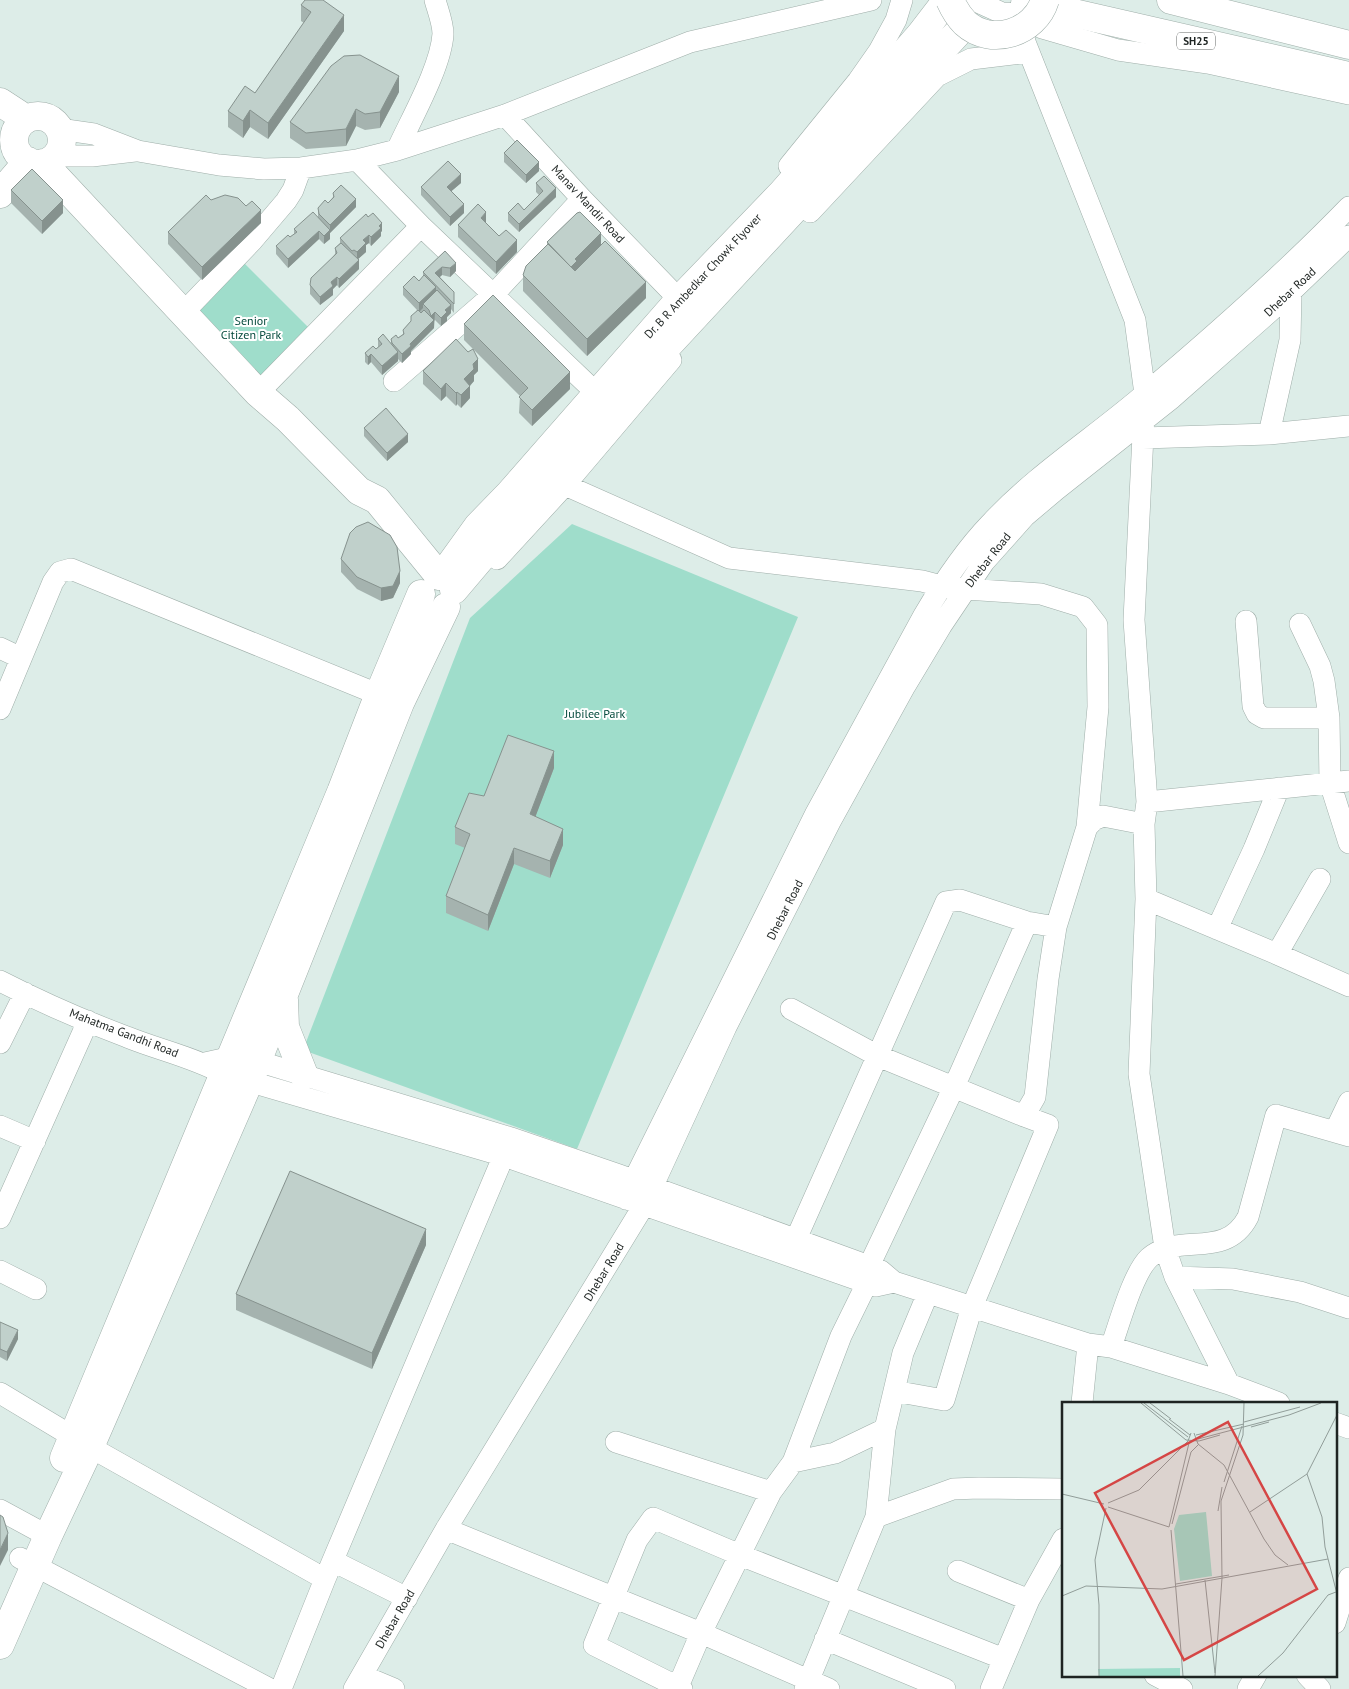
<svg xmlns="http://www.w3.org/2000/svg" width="1349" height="1689" viewBox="0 0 1349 1689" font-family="'PT Sans',sans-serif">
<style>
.green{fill:#9fddcb}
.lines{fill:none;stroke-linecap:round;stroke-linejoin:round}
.minor-casing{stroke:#9faea9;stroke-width:22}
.major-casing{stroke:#9faea9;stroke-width:29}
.minor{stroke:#fff;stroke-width:21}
.major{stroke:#fff;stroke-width:28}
.major-bridge-casing{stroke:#9faea9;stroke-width:29;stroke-linecap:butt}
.major-bridge{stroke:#fff;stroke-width:28}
.wall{fill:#a5b3af}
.shaded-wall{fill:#86928e}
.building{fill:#c0d0cb;stroke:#86928e}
.labels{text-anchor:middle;stroke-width:4;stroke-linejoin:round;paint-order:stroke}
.shield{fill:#fff;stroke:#626664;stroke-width:1}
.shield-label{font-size:11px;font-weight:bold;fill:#1e2422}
.street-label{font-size:12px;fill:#1e2422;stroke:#fff}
.park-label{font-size:12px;fill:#044a3c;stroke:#fff}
.inset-road{fill:none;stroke:#919d99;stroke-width:1}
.view{fill:#d54645;fill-opacity:0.15;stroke:#d54645;stroke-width:2.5}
.inset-edge{fill:none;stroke:#1e2422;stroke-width:2.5}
</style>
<rect width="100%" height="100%" fill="#ddede8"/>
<path class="green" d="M240 259 315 334 258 393 182 314Z
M572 524 798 617 577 1149 303 1050 470 618Z"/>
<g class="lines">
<g class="minor-casing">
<path id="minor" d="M976 0 980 3 1002 13 1020 14 1042 28 1118 50 1208 63 1349 94
M1022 0 1020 14 1025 42 1135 320 1145 394 1134 620 1147 802 1144 824 1146 899 1139 1074 1165 1248 1175 1277 1229 1384
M505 115 582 199 672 292
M59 129 94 134 138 151 219 165 264 169 301 168 357 160 397 150 505 115 690 42 871 0
M397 150C411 119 441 67 443 34 443 23 438 11 435 0
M56 156H92L135 151
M357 160 421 226 589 386
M789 166 858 81 879 51 896 20 902 0
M810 212 937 76 971 59 1029 52
M182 314 252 241 286 201 293 190 301 168
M394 381 494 294 582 199
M258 393 421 226
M1269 434 1290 340 1291 291
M1143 438 1269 434 1349 426
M565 485 729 558 922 581 941 586 965 589 1041 594 1083 607 1097 625 1098 707 1087 827
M497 559 565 485 671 360
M1246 621 1253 706 1257 714 1264 718H1329
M1300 624 1320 666 1324 681 1329 718 1330 783 1349 843
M0 648 21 658
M0 709 53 582 60 572 71 569 392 700
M1147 802 1349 781
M1146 899 1277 954 1349 986
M1217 929 1254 849 1279 788
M1277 954 1320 879
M0 981C41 1002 84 1021 127 1037 159 1050 193 1057 224 1074L504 1156 876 1286 894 1282
M791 1009 878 1056 1024 1116 1035 1097 1048 979 1056 927 1087 827 1094 820 1103 816 1144 824
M0 1043 25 993
M205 1063 232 1057 257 1061 511 1138 619 1175 869 1266 881 1271 894 1282 1088 1344 1111 1347 1229 1384 1279 1403
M0 1126 35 1141
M1341 1133 1338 1125 1349 1102
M626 1199 634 1180 816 813 924 615C943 583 964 551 990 524 1036 474 1095 437 1146 393 1216 334 1285 273 1349 207
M0 1218 88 1021
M796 1239 946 902 960 900 1027 922 1056 927
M869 1266 954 1087 1027 922
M0 1271 36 1289
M1175 1277 1233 1279 1300 1292 1349 1308
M1111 1347C1119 1325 1133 1273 1149 1258 1179 1231 1225 1261 1248 1217L1276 1115 1349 1136
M894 1391 944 1400 972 1307 1048 1125 1024 1116
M0 1393 90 1447 325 1579
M1082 1403 1088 1344
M1335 1423 1349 1428
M616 1442 771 1492
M793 1462 835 1453 885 1429
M0 1510 48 1536
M876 1517 885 1429 903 1353 928 1293
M446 1529 701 1633 829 1689
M20 1558 270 1689
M333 1561 407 1598
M958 1571 1029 1600
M1335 1623 1349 1578
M825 1639 945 1689
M1155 1675 1182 1689
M1307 1675 1320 1689
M363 1676 394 1689
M281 1689 325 1579 509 1143
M354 1689 446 1529 644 1205 726 1027 830 822 905 686 941 626 984 562 1025 516 1057 489 1172 398 1275 307 1349 236
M677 1689 701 1633 771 1492 793 1462 841 1336 867 1283
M682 1689 594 1645 637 1540 653 1518 740 1555 1004 1659
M805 1689 876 1517 953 1489 979 1488 1063 1489
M991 1689 1029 1600 1063 1539
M1248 1689 1256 1675"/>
</g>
<g class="major-casing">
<path id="major" d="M1171 0 1349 45
M1043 6 1349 76
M0 102 26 119
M14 140a24 24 0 1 1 48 0a24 24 0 1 1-48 0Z
M43 163 258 393 288 419 359 491 377 500 439 576
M0 194 28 161
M442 576 478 526 510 493 679 300 782 193 920 35 947 0
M454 590 552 474 609 409 966 24
M284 1000 285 1027 304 1075
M64 1458 341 792 379 694 421 594
M0 1645 48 1536 90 1447 249 1082 400 703 446 607"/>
</g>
<use href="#minor" class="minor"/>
<use href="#major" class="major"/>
<g class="major-bridge-casing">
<path id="major-bridge" d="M950 0C954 9 958 16 965 23 991 47 1035 33 1045 0"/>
</g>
<use href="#major-bridge" class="major-bridge"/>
</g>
<path class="wall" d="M301 5 344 31 268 139 250 127 243 138 228 127V111L255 93 304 23 301 21Z
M399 92 380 128 365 130 356 126 346 146 306 149 290 138V122Z
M504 153 539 171 526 183 504 162Z
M461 183 451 191 464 213 450 226 421 195V187Z
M536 183 556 197 519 232 508 221V213L524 210 539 195 536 192Z
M11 190 63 213 42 234 11 203Z
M333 193 356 207 330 233V239L324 244 319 239 288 268 276 254V246L290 237 294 234V229L318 218V208L328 203 333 197Z
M261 223 202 280 168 244V232Z
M458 225 517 252 496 274 458 237Z
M382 231 381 232V236L371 246 369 243 366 245V252L358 259 359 269 339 288 337 285 333 289V295L320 305 310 294V285L335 254V248L340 243V238Z
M547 242 601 245 646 298 587 356 523 291V275L547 245Z
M445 251 456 271 450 277 442 275 440 277 454 292V313L451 309V313L447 317V321L441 326 435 320 434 321V328L411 351V354L402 363 398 359V361L382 375 371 362 368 365 365 362V353L376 349 378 347V339L391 343V339L398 338 403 334V330L411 321 417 310 403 295V287L419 281 423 277V272Z
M464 324 570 389 532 426 519 413 520 396 464 340Z
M423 371H478L474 375V381L470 386V398L461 408 457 404 456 406 446 396 441 401 423 384Z
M364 428 408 442 387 461 364 436Z
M341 559 400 583 393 598 381 601 357 589 341 572Z
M554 768 535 817 563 845 550 878 514 864 488 931 446 913V896L465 848 455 844V827L484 796Z
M426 1245 372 1369 236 1310V1294Z
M0 1322 18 1339 7 1361 0 1357Z"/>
<path class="shaded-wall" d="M344 15V31L268 139V123Z
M399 76V92L380 128V112Z
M356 109V126L346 146V129Z
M250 110V127L243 138V121Z
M539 162V171L526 183V175Z
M461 174V183L447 195V187Z
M556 188V197L519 232V224Z
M356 199V207L330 233V225Z
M63 200V213L42 234V221Z
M464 204V213L450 226V217Z
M261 210V223L202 280V267Z
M486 212V225L481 218Z
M382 223V231L381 232V236L371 246V237L379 226Z
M330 230V239L324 244V236Z
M319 231V239L288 268V259Z
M601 233V246L577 273 571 267 575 259Z
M369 235V243L366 245V252L357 260V252L363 240Z
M517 240V252L496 274V262Z
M359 260V269L339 288V279Z
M456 263V271L450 277V268Z
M442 267V275L435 281V273Z
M337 277V285L333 289V295L320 305V297L331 282Z
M646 282V298L587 356V339Z
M436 287V295L423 304V308L419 312V303Z
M451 305V313L447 317V321L441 326V318L445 310Z
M435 312 434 328 411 351V354L402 363V354L431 316Z
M398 352V361L382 375V366Z
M371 354V362L368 365V357Z
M478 359V371L474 375V381L464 392V379L473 364Z
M570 372V389L532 426V410Z
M446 383V396L441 401V389Z
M470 386V398L461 408V395Z
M457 392V404L456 406V393Z
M408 434V442L387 461V453Z
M400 571V583L393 598 381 601V588Z
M554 751V768L530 831V814Z
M563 829V845L550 878V861Z
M514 848V864L488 931V915Z
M426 1229V1245L372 1369V1353Z
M18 1330V1339L7 1361V1352Z
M8 1533V1550L0 1566V1550Z"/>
<path class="building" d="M305 0H323L344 15 268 123 250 110 243 121 228 111 245 86 255 93 311 12 301 5Z
M360 55 399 76 380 112 365 114 356 109 346 129 306 133 290 122 331 66 344 56Z
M517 140 539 162 526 175 504 153Z
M448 161 461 174 447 187 464 204 450 217 421 187Z
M32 169 63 200 42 221 11 190Z
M544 176 556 188 519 224 508 213 518 203 524 210 543 191 536 183Z
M341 185 356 199 330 225 319 214 318 208 325 200 328 203 334 197 333 193Z
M206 195 211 200 225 195 238 198 246 206 252 201 261 210 202 267 168 232Z
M478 204 486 212 481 218 499 236 506 230 517 240 496 262 458 225Z
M313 212 330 230 324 236 319 231 288 259 276 246 288 235 290 237 297 232 294 229Z
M580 212 601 233 575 259 577 261 571 267 547 242 577 213Z
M373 213 382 223 379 226 381 228 371 237 369 235 363 240 366 243 357 252 354 250 352 251 340 238 366 214 368 217Z
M605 241 646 282 587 339 523 275 526 266 548 244 575 271Z
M341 243 359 260 339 279 337 277 331 282 333 286 320 297 310 285 311 278 337 253 335 248Z
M445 251 456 263 450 268 442 267 435 273 454 292V304L423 272Z
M424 275 436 287 419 303 403 287 414 276 419 281Z
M437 290 451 305 445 310 447 312 441 318 435 312 431 316 429 310 423 304Z
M493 295 570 372 532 410 519 397 528 388 464 324Z
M418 310 421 313 424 310 434 320 410 344 411 346 402 354 392 343 391 339 396 335 398 338 404 334 403 330 411 321V316Z
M383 334 398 352 382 366 371 354 368 357 365 353 373 346 376 349 382 344 378 339Z
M456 339 468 352 473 349 478 359 473 364 474 369 464 379 470 386 461 395 457 392 456 393 446 383 441 389 423 371Z
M386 408 408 434 387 453 364 428Z
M368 522 390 535 397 547 400 571 393 586 381 588 357 577 341 559 350 533 356 527Z
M508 735 554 751 530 814 563 829 550 861 514 848 488 915 446 896 470 834 455 827 469 793 484 796Z
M290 1171 426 1229 372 1353 236 1294Z
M0 1322 18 1330 7 1352 0 1349Z
M0 1515 3 1517 8 1533 0 1550Z"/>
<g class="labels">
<rect class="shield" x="1177" y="32.5" width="38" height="17" rx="4"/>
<g class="shield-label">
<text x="1196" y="45">SH25</text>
</g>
<g class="street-label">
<text transform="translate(588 204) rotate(47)" y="4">Manav Mandir Road</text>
<text transform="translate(703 276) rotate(-47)" y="4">Dr. B R Ambedkar Chowk Flyover</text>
<text transform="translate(1290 292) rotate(-43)" y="4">Dhebar Road</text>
<text transform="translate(988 560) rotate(-52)" y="4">Dhebar Road</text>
<text transform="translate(785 910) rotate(-63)" y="4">Dhebar Road</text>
<text transform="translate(124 1033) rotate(21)" y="4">Mahatma Gandhi Road</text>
<text transform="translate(604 1272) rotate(-59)" y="4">Dhebar Road</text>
<text transform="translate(395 1619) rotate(-60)" y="4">Dhebar Road</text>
</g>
<g class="park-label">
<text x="251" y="325">Senior<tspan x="251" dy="14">Citizen Park</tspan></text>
<text x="595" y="718">Jubilee Park</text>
</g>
</g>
<g transform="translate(1062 1402)">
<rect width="275" height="275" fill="#ddede8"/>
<path d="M144 110 150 174 118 179 112 127 117 113ZM118 266V274H37L36 267Z" fill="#9fddcb"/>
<path class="inset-road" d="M79 1 124 38 137 39 158 33M82 1 126 35M88 1 109 17M275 13 245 72 260 115 263 145 275 192M107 17 128 33M182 20 238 5M189 25 207 20M132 31 136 42 162 63 202 137 213 153 226 163M134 33 182 22M136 37 227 13 259 1M162 80 180 24M0 92 42 102M46 101 77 88 126 39 129 31M46 105 107 125M156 109 160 85M188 110 245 72M110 122 129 50 137 42M107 125 127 41M109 128 121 274M143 178 153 271M114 182 167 173M0 194 24 184 100 187 266 157M37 274V203L33 158 44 106M153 274 160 176 159 99 181 33 182 1M196 274 221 251 266 193 274 190"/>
<path class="view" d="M166 20 255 187 122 258 33 91Z"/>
<rect width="275" height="275" class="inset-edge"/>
</g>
</svg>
